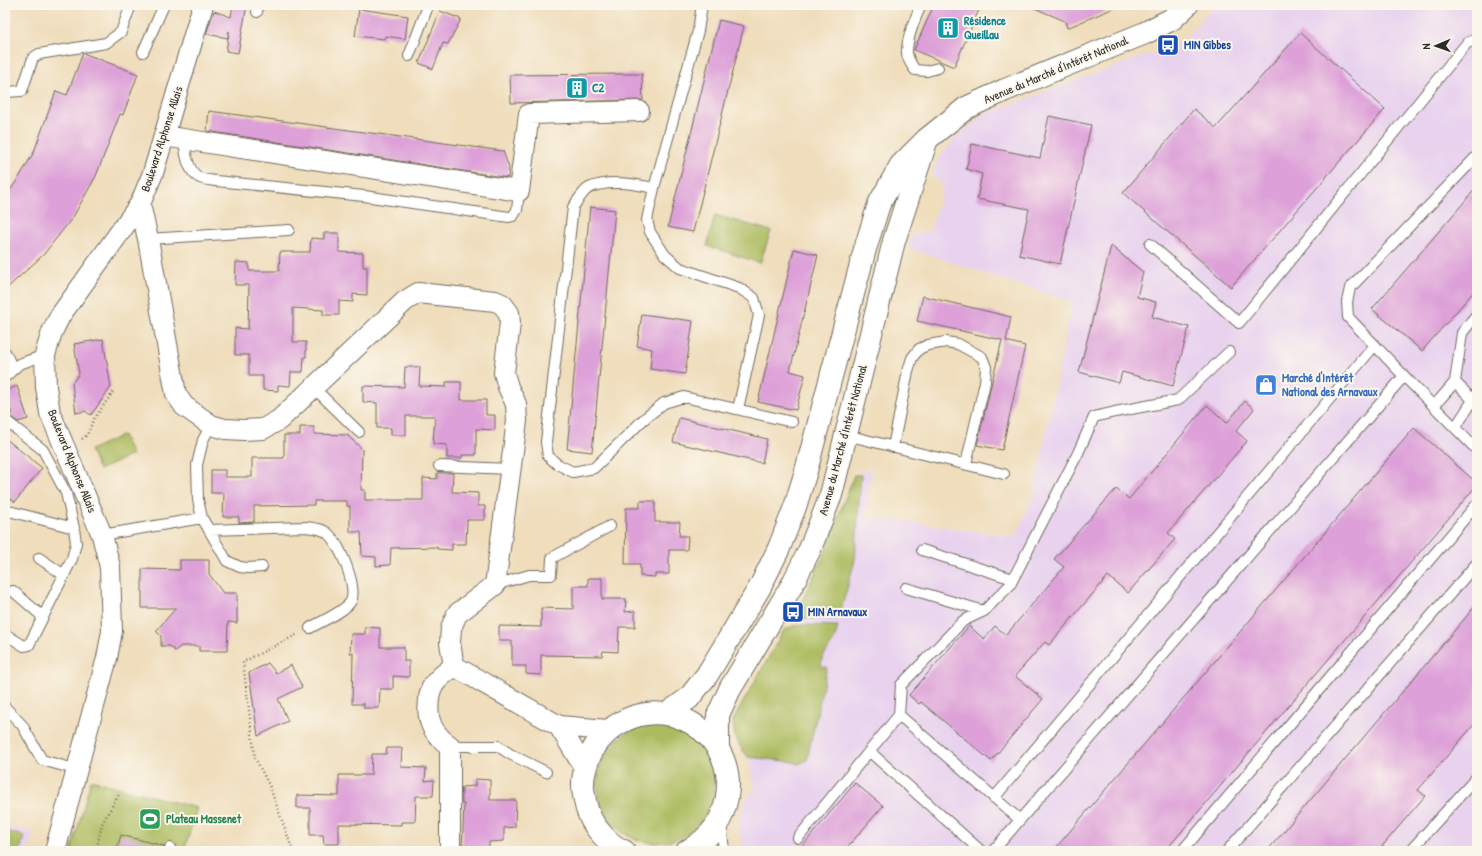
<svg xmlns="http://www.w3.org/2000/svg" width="1482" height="856" viewBox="0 0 1482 856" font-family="'Patrick Hand',sans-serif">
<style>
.built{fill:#e8d2ee}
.green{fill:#acbb5e;stroke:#6c7344}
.building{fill:#dda0d8}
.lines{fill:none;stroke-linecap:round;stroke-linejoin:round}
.lane-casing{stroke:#70695d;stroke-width:12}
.street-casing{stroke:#70695d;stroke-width:22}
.primary-casing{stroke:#70695d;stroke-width:24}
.path{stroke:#70695d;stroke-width:2.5;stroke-dasharray:1 3;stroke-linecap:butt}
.lane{stroke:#fff;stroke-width:10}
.street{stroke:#fff;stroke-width:20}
.primary{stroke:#fff;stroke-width:22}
.labels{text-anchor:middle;stroke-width:4;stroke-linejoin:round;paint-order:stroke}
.culture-label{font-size:12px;font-weight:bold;fill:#0d838f;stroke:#fbf7ec;text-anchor:start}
.transit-label{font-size:12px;font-weight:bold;fill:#164399;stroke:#fbf7ec;text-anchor:start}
.street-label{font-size:12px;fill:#2b2b2b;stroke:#fbf7ec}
.shop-label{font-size:12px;font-weight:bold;fill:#366cbe;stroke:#fbf7ec;text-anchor:start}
.leisure-label{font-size:12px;font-weight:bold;fill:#27864d;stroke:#fbf7ec;text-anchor:start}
</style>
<rect width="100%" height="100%" fill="#fbf7ec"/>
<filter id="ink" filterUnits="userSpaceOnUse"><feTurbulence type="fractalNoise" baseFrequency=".025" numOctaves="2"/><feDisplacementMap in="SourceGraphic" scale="8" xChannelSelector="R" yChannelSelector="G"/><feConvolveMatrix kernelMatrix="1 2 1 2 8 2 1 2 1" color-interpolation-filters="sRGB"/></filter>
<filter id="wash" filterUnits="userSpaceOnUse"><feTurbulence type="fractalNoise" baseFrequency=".012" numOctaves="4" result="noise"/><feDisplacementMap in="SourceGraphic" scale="16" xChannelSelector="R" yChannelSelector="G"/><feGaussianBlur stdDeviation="0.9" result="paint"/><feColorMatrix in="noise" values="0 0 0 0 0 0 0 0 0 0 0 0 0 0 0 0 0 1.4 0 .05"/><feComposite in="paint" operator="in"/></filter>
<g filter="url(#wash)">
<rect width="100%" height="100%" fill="#efddbb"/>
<path class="built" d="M1214 5H1477V851H743L738 822 746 799 755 789 748 757 735 739 733 730V720L784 630 793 626 801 625 802 618 796 614 826 550 854 475 872 468 866 517 890 519 1016 537 1034 493 1072 302 908 248 912 235 930 231 943 189 932 173 940 157 953 140 982 115 1132 60 1172 48 1183 41Z
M5 825 33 833 28 851H5Z"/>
<path class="green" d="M715 215 771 231 760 263 707 246Z
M123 435 132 455 99 470 90 450Z
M854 475H861L855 560 839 617 835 619 802 618 796 614 826 550Z
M801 625 838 626 834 641 822 658 821 667H827L807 760 799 764 794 762 748 757C738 745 733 736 733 720L784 630 793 626Z
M597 784a59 59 0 1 1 118 0a59 59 0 1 1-118 0Z
M91 780 197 808 184 851H71Z
M5 831 24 836 20 851H5Z"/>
<g id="blocks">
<path class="building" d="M233 5H247L238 53 226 51 229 31 228 38 206 34 214 11 231 17Z
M934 5H981L954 67 914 50Z
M1027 5H1121L1067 28 1065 21Z
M359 9 408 16 405 39 385 36 384 39 355 36Z
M440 11 461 19 448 44 443 43 433 69 419 63Z
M719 20 744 26 693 232 668 227Z
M1300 33 1385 109 1231 287 1123 193 1194 109 1216 128Z
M83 53 138 74 123 115 120 114 96 176 73 217 44 254 5 290V198L20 176 34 152 56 91 67 95Z
M624 74H642L643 100 511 103 510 75Z
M209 111 503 151 509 168 508 178 207 131Z
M1049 116 1091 125 1060 264 1019 255 1029 209 977 199 982 174 966 169 972 144 1040 158Z
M1477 187V288L1422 351 1372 309Z
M590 207 615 210 592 452 567 449Z
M324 233H339V252L363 253V267H367V295L353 294V302L339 301V315H323V310L293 308V342H306V357H304L303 372H291L290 386 278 385V391L263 390V376H249V355H235V328L248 329 249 285H235L236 262 249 263V271H279L280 252H310L311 238 324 239Z
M1111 246 1143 272 1137 297 1156 302 1152 317 1189 327 1173 386 1122 372 1119 383 1079 372Z
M794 249 818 255 790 371 805 375 796 410 758 402Z
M923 296 1011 317 1006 341 1025 346 1002 450 977 445 1002 340 917 321Z
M642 314 693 321 685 374 650 369 652 349 637 346Z
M103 339 111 387 91 415 85 411 76 413 72 383 79 374 74 344Z
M405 367H420L419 386 446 387V382H461V400H486V415H495V430L476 429V455H462V458H447V445L433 444 435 416H406V435H391V428H377V403L363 402V386L404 387Z
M17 386 28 419 18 422 13 418 5 391Z
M1245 401 1254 409 1236 431 1247 441 1168 533 1175 539 1128 593 1108 576 1049 645 1045 642 1015 676 1043 699 991 761 921 702 919 704 909 695 969 626 984 639 995 626 1006 635 1064 567 1054 559 1116 489 1129 499 1207 405 1227 423Z
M679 418 767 439 762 463 673 442Z
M300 427H314V434L347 435 362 449 361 490H365V500H423V478L437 479V473H453L452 492 478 493V506H485V520H467L466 544H452V550L437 549V547L391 548 390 565 376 566V557L362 556 361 532H350V506H347V501H314V505L254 506V522L239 523V517H223L224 493H211V470H225V477H252V458H284V435H300Z
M1414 428 1477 483V485L1165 851H1053Z
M5 438 42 468 15 502 5 494Z
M640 501H655V522H680L679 536H688L687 550H669V574H655V577L640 576V564H625L626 508H640Z
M180 560H209V574L223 593H237V623L228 622 227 651H199V646H181L175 651 170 646H161V636L156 631 176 608H142V569L180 570Z
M588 578H602V599H626L625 612 635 611V627H619L618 652 603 651 602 656 541 655V675L526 674V666H512V641H499V626L541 627V608L573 609V586H588Z
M1477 604V721L1418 790 1425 796 1378 851H1267Z
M365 627 380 628V647H404V661H409V677L393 676V689H380L379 708H364V704H352L353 653H350L351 634H365Z
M268 663 276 673 291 665 302 687 278 699 288 721 258 736 249 673Z
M387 748H402L401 767 426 768 425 781 434 780 433 796H416L415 822H401V825L339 824V844H324L323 835H310V808H297V795L339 796V775H371L372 754H386Z
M475 779 490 780V800H516L515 827 504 828V841L489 842V851H462L464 804H462V787L475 786Z
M855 783 883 806 844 851H798Z
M121 835 164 846 163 851H116Z"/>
</g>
</g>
<g filter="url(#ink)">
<use href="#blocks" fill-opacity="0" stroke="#70695d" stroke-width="1"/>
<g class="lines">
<g class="lane-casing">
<path id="lane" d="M702 5 698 31 654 188 647 220 650 232 665 255 680 268 739 288 754 298 759 315 738 409
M921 5C915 19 908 35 907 50 906 57 911 64 915 70L927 71 938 68
M257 12 258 5
M143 52 164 5
M409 56 428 6 426 5
M5 92 22 91 33 58 39 54 106 43 121 32 131 5
M184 139C185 151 187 172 200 178 204 180 211 180 216 181L364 196 509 217 513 216 517 210 519 191
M654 188C635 184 608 179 589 188 583 191 577 202 573 207L546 442 548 456 557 464 573 472 594 468 644 419 664 403 684 397 792 422
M148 239 289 230
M1150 244 1239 323 1467 43 1477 39
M5 352 13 369
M1404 376 1348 317 1347 302 1350 288 1477 156
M5 377 19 364 45 355
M1455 382 1477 404
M314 388 359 432
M1434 406 1455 382 1462 333 1477 314
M5 420 43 450 66 493 74 528 76 543 72 559 29 645 24 646 5 634
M211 425 203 440 197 465 198 500 202 518 227 561 240 567 248 568 262 567
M1455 428 1477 394
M846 435 1004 474
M893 447 908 371 912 358 919 349 928 345 946 342 958 344 982 357 986 367 985 382 966 464
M439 466 510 469
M5 510 74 528
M209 530 305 527C312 528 320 528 326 532 339 541 358 587 351 601 346 611 320 622 310 628
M102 535 202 518
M922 550 1013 579
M39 558 64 575
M495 585 529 575H551L552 558 610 526
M906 588 984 611
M13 591 43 617
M5 707 22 725 42 760 78 770
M899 715 1020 820
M450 746H498L510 754 546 772
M869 751 981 851
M994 798 1375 345
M721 823 724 851
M798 838 899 715 901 685 963 621 984 611 1010 585 1078 453 1094 417 1115 412 1178 400 1229 352
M169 851 170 848
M993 851 1404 376 1477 450
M1182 851 1477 504
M1227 851 1477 563
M1410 851 1477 777"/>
</g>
<g class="street-casing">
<path id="street" d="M164 136 519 191 529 114 639 111
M140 204 148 239 176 394 184 406 211 425 225 429 244 430 263 429 279 420 405 301 418 293 495 301 502 304 509 313 510 323 504 373 508 387 516 404 517 421 495 585 457 614 451 628 450 643 454 666 559 726 608 730
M559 726 585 769
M55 851 107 658 112 631 110 567 102 535 50 413 46 387 45 355 52 332 60 316 140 204 153 173 203 5
M450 851V746C433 734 426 721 429 700 429 695 431 687 435 683 440 676 448 671 454 666"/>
</g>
<g class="primary-casing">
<path id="primary" d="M667 714 689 698 707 675 760 587 779 548 795 507 806 471 865 249 879 204 901 165 927 139 966 108 1005 90 1145 33 1172 19 1187 5
M718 748V715L730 689 791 587 810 549 831 495 894 241 926 142
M624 851C610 846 593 827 588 812 586 807 585 800 584 795 580 778 588 754 599 741 653 677 751 734 723 812 717 829 703 843 687 851"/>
</g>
<path class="path" d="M82 439 87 435 94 419 113 392
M96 851 102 824 119 794
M293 851 269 785 255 758 243 662 298 634"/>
<use href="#lane" class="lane"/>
<use href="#street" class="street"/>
<use href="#primary" class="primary"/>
</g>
</g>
<defs>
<g id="building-square" transform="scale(1.15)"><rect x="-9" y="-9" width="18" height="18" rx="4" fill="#0f9aa8" stroke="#fbf7ec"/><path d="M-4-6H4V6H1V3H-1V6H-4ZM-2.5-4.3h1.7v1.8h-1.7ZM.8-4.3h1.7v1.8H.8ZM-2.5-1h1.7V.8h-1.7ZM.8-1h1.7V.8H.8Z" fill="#fff"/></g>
<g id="bus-square" transform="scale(1.15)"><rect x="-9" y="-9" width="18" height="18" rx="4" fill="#1a4fb4" stroke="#fbf7ec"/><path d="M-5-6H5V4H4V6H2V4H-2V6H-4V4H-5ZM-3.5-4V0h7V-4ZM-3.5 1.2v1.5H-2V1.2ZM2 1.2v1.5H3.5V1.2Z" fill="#fff"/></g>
<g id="shop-square" transform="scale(1.15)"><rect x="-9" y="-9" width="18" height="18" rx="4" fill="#3f7fe0" stroke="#fbf7ec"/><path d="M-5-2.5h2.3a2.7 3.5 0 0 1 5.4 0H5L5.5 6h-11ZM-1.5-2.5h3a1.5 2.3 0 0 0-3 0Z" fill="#fff"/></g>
<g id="stadium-square" transform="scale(1.15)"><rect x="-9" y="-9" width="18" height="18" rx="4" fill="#2e9e5b" stroke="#fbf7ec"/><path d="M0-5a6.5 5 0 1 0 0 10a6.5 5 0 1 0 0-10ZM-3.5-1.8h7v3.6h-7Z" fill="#fff"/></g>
</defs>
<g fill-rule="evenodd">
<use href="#building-square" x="948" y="28"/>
<use href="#bus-square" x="1168" y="45"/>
<use href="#building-square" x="577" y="88"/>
<use href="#shop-square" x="1266" y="385"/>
<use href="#bus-square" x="793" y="612"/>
<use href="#stadium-square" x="150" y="819"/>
</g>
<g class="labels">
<g class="culture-label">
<text x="964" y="25">Résidence<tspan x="964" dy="14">Queillau</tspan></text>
<text x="592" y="92">C2</text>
</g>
<g class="transit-label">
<text x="1184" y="49">MIN Gibbes</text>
<text x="808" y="616">MIN Arnavaux</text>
</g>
<g class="street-label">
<text transform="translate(1056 70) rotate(-23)" y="4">Avenue du Marché d'Intérêt National</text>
<text transform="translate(162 139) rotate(-72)" y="4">Boulevard Alphonse Allais</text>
<text transform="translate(843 440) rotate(-75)" y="4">Avenue du Marché d'Intérêt National</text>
<text transform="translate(72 461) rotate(68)" y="4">Boulevard Alphonse Allais</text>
</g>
<g class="shop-label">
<text x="1282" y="382">Marché d'Intérêt<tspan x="1282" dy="14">National des Arnavaux</tspan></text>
</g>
<g class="leisure-label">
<text x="166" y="823">Plateau Massenet</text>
</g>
</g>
<rect width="1482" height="856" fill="none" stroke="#fbf7ec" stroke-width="20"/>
<g transform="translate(1436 46) rotate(268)" stroke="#fbf7ec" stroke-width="3" paint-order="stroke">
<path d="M0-3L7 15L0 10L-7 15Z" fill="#2b2b2b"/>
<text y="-6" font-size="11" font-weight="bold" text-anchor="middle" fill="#2b2b2b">N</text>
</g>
</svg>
